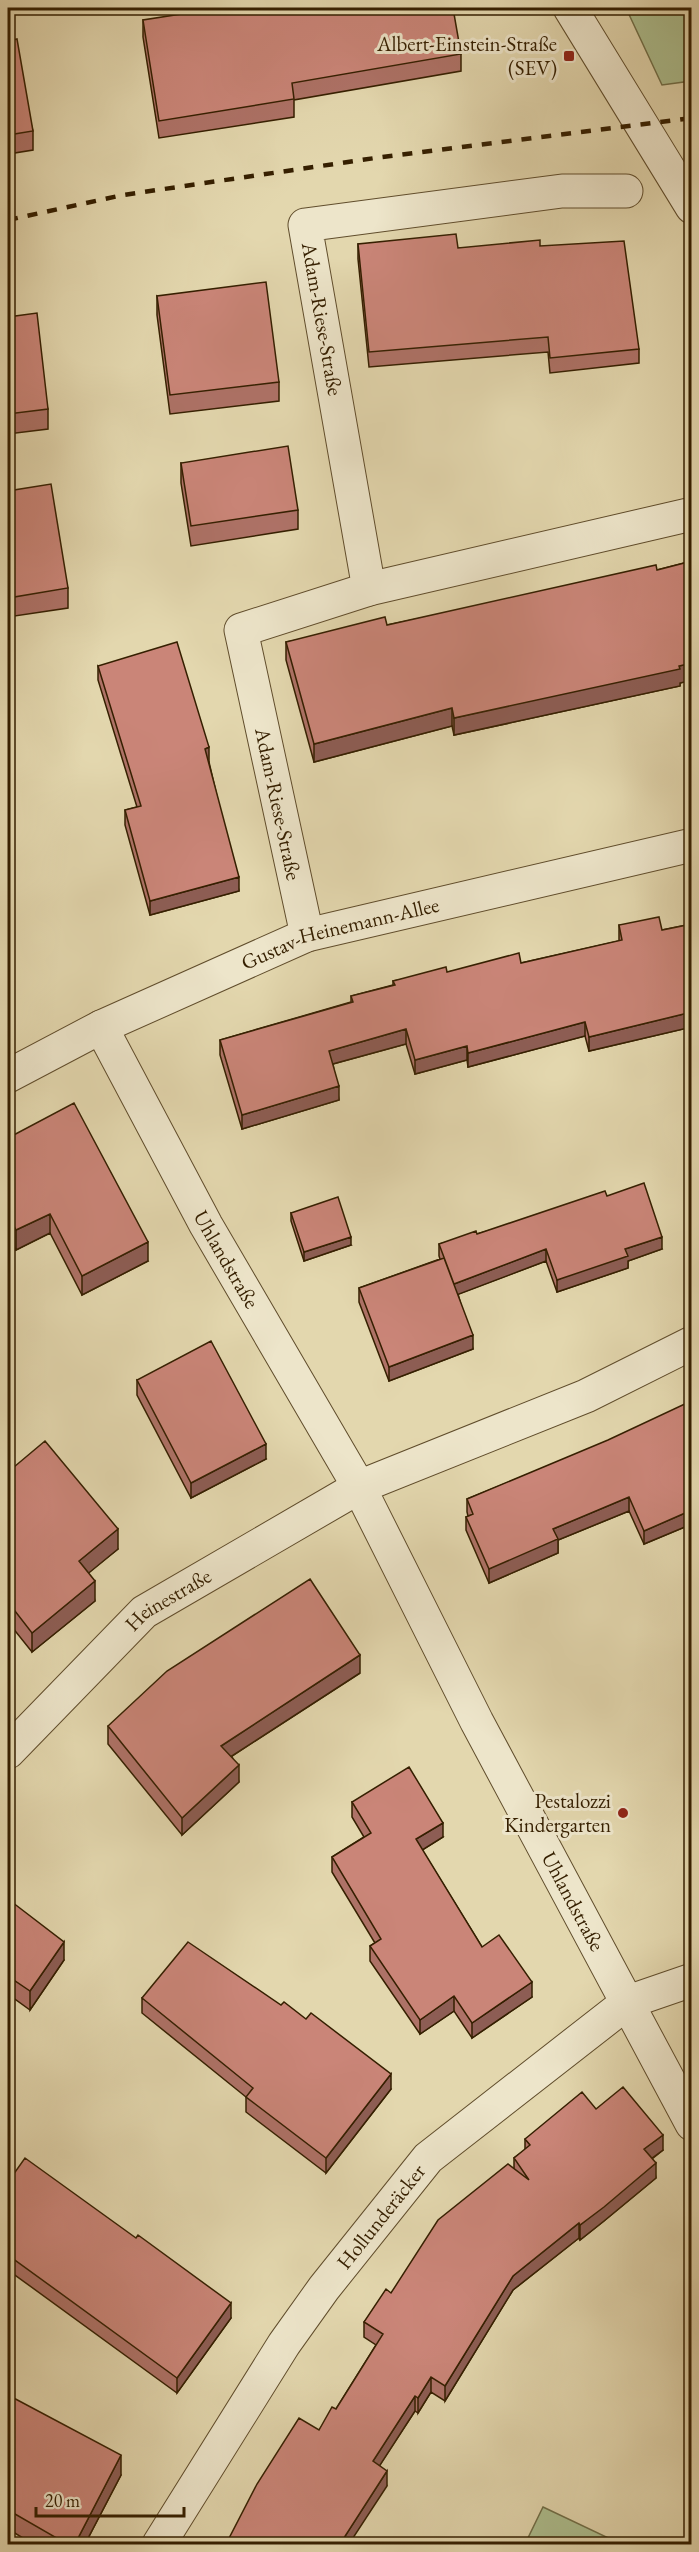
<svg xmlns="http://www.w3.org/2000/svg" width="699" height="2552" viewBox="0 0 699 2552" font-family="'EB Garamond',serif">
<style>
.green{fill:#adbf8f;stroke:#716f48;stroke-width:1.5}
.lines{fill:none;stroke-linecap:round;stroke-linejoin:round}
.minor-casing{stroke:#604d2c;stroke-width:35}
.minor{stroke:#ede5ca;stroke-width:33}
.rail{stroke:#351f00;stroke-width:4.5;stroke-dasharray:10 10;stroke-linecap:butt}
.wall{fill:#ae7267;stroke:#351f00;stroke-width:1.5}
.shaded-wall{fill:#8d5d54;stroke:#351f00;stroke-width:1.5}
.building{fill:#ca8578;stroke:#351f00;stroke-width:1.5}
.poi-dot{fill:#8f2418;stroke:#ede5ca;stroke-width:2}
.labels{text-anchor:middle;stroke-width:6;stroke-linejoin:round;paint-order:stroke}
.poi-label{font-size:21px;fill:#351f00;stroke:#ede5ca;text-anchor:end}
.street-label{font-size:21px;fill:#351f00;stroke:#ede5ca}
</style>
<rect width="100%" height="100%" fill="#e3d7ae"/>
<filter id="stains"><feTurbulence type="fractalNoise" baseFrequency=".00333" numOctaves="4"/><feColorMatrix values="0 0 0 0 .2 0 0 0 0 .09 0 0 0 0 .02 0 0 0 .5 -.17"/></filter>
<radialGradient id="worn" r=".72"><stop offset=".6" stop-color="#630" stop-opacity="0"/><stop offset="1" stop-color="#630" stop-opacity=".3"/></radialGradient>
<path class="green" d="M626 8H691V81L662 85Z
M543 2507 621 2544H525Z"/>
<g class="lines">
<g class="minor-casing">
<g id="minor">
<path d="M570 8 692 207"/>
<path d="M369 589 305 225 562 191H626"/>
<path d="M307 935 241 630 369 589 692 514"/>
<path id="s1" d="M101 1027 206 1225 359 1487 477 1722 692 2124"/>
<path id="s2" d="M8 1076 101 1027 307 935 692 845"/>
<path id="s3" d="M8 1752 144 1612 359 1487 586 1396 692 1343"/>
<path id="s4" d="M159 2544 284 2344 324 2288 428 2158 628 2002 692 1980"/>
</g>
</g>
<use href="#minor" class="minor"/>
<path class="rail" d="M8 220 123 195 382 157 692 118"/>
</g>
<path class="wall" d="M143 20 461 54V71L294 100V117L159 138 143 37Z
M8 41 33 131V150L8 154Z
M358 244 458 248 540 246 639 349V363L550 373 548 352 369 367 358 259Z
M157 296 279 382V401L170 414 157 315Z
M8 317 48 409V429L8 434Z
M181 463 298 510V529L191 546 181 483Z
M8 491 68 588V608L8 617Z
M692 561V680L680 683V686L454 735 452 726 314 762 286 660V642L387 625 657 570Z
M98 666 209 762 239 891 150 915 125 825V810L137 807 98 680Z
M692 924V1027L589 1051 585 1036 468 1067 467 1060 415 1074 406 1044 333 1064 339 1100 242 1129 220 1055V1040L351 1002V996L393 985V981L447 972 521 963 619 941V925L662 930Z
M8 1138 148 1261 82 1295 50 1233 16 1250 8 1233Z
M607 1196 662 1249 628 1261V1268L557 1292 546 1261 458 1294 473 1349 389 1381 359 1302V1288L440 1259 439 1256V1244L477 1234Z
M291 1213 351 1245 304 1261 291 1221Z
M137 1380 266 1459 191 1498 137 1395Z
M692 1408V1524L644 1544 629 1511 558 1540V1553L489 1583 466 1530V1517L468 1516 467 1512V1499Z
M8 1472 118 1549 88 1573 95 1601 32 1652 8 1622Z
M360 1673 232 1756 239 1782 182 1835 108 1744V1726Z
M352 1802 443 1837 422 1850 482 1947 532 1997 472 2038 454 2011 420 2034 370 1961V1946L375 1943 332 1872V1857L364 1837 352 1817Z
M8 1899 64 1960 30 2010 8 1994Z
M142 1998 391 2089 326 2173 246 2112V2097L142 2013Z
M596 2109 663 2150 652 2159 656 2178 604 2221 580 2240 579 2238 513 2290 445 2401 431 2392 418 2413 415 2411 379 2466 387 2486 319 2430 336 2409 376 2345 364 2337V2322L391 2293 514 2169V2158L525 2150V2139Z
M8 2182 231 2318 177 2393 8 2270Z
M692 2345V2376L685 2364V2349Z
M8 2395 121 2475 85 2544H33L8 2529Z"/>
<path class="shaded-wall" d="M692 663V680L680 683V686L454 735V718Z
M452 708V726L314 762V744Z
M209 747V762L205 764V749Z
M239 877V891L150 915V901Z
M692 1012V1027L589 1051V1037Z
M585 1022V1036L468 1067V1053Z
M406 1029V1044L329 1065V1051Z
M467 1046V1060L415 1074V1060Z
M339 1086V1100L242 1129V1115Z
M50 1214V1233L16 1250V1230Z
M351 1237V1245L304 1261V1252Z
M662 1237V1249L628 1261V1268L557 1292V1280L625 1249Z
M148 1242V1261L82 1295V1276Z
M546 1249V1261L454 1296V1284Z
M473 1335V1349L389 1381V1367Z
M266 1444V1459L191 1498V1483Z
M629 1497V1511L558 1540V1553L489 1583V1569L553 1529Z
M692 1510V1524L644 1544V1531Z
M118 1529V1549L79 1581V1561Z
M95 1581V1601L32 1652V1633Z
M360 1655V1673L221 1763V1746Z
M239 1765V1782L182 1835V1818Z
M443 1823V1837L416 1854V1839Z
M64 1942V1960L30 2010V1991Z
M532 1982V1997L472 2038V2023Z
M454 1996V2011L420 2034V2020Z
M391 2074V2089L326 2173V2158Z
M663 2135V2150L644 2164V2149Z
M656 2163V2178L604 2221 580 2240V2225Z
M579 2223V2238L513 2290 445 2401V2386L513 2276Z
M231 2303V2318L177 2393V2378Z
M431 2377V2392L418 2413V2398Z
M415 2396V2411L373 2476V2461Z
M121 2455V2475L85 2544H75Z
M387 2471V2486L349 2544H340Z"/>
<path class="building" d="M220 8H453L461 54 292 83 294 99 159 121 143 20Z
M17 39 33 131 8 135V41Z
M456 234 458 248 540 240V246L624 241 639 349 550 358 548 337 369 352 358 244Z
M266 282 279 382 170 395 157 296Z
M37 313 48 409 8 414V317Z
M288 446 298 510 191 526 181 463Z
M51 484 68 588 8 598V491Z
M692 561V663L679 666 680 669 454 718 452 708 314 744 286 642 385 617 387 625 656 565 657 570Z
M177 642 209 747 205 749 239 877 150 901 125 810 141 806 98 666Z
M659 917 662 930 692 924V1012L589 1037 585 1022 468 1053 467 1046 415 1060 406 1029 329 1051 339 1086 242 1115 220 1040 353 1002 351 996 395 985 393 981 446 967 447 972 519 953 521 963 622 940 619 925Z
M74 1103 148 1242 82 1276 50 1214 16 1230 8 1214V1138Z
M644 1183 662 1237 625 1249 628 1256 557 1280 546 1249 454 1284 439 1244 476 1231 477 1234 605 1191 607 1196Z
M338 1197 351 1237 304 1252 291 1213Z
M444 1258 473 1335 389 1367 359 1288Z
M211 1341 266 1444 191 1483 137 1380Z
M689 1402 692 1408V1510L644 1531 629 1497 553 1529 558 1539 489 1569 466 1517 473 1514 467 1499 608 1440Z
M45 1441 118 1529 79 1561 95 1581 32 1633 8 1602V1472Z
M310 1579 360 1655 221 1746 239 1765 182 1818 108 1726 167 1671Z
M409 1767 443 1823 416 1839 482 1947 499 1935 532 1982 472 2023 454 1996 420 2020 370 1946 381 1939 332 1857 371 1833 352 1802Z
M8 1899 64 1942 30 1991 8 1976Z
M188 1942 281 2005 284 2002 306 2019 311 2013 391 2074 326 2158 246 2097 253 2088 142 1998Z
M623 2087 663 2135 644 2149 656 2163 604 2207 580 2225 579 2223 513 2276 445 2386 431 2377 418 2398 415 2396 373 2461 387 2471 340 2544H226L257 2484 299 2418 319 2430 332 2407 336 2409 383 2334 364 2322 386 2289 391 2293 438 2220 508 2164 529 2180 514 2158 530 2145 525 2139 582 2092 596 2109Z
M25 2158 136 2238 138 2235 231 2303 177 2378 8 2255V2182Z
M692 2345V2362L685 2349Z
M8 2395 121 2455 75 2544H67L8 2510Z"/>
<g class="poi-dot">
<rect x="563" y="50" width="12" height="12" rx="3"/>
<circle cx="623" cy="1813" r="6"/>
</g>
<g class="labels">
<g class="poi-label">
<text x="557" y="51">Albert-Einstein-Straße<tspan x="557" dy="24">(SEV)</tspan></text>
<text x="611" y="1808">Pestalozzi<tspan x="611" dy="24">Kindergarten</tspan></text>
</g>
<g class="street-label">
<text transform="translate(322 319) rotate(80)" y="7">Adam-Riese-Straße</text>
<text transform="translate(278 804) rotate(78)" y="7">Adam-Riese-Straße</text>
<text dy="7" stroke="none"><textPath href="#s2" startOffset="363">Gustav-Heinemann-Allee</textPath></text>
<text dy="7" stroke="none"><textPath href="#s1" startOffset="264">Uhlandstraße</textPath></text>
<text dy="7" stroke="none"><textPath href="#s3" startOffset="222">Heinestraße</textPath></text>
<text dy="7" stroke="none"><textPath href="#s1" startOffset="994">Uhlandstraße</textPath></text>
<text dy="7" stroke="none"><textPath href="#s4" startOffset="396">Hollunderäcker</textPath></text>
</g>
</g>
<rect width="699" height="2552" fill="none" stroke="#e3d7ae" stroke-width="30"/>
<rect x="9" y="9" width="681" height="2534" fill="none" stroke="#351f00" stroke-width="3"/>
<rect x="15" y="15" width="669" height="2522" fill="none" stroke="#351f00" stroke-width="1.5"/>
<path d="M36 2507v9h148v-9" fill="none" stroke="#351f00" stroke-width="3"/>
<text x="45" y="2507" font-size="18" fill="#351f00" stroke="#ede5ca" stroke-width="4.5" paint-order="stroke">20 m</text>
<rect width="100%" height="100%" filter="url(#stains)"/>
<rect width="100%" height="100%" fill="url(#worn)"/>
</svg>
